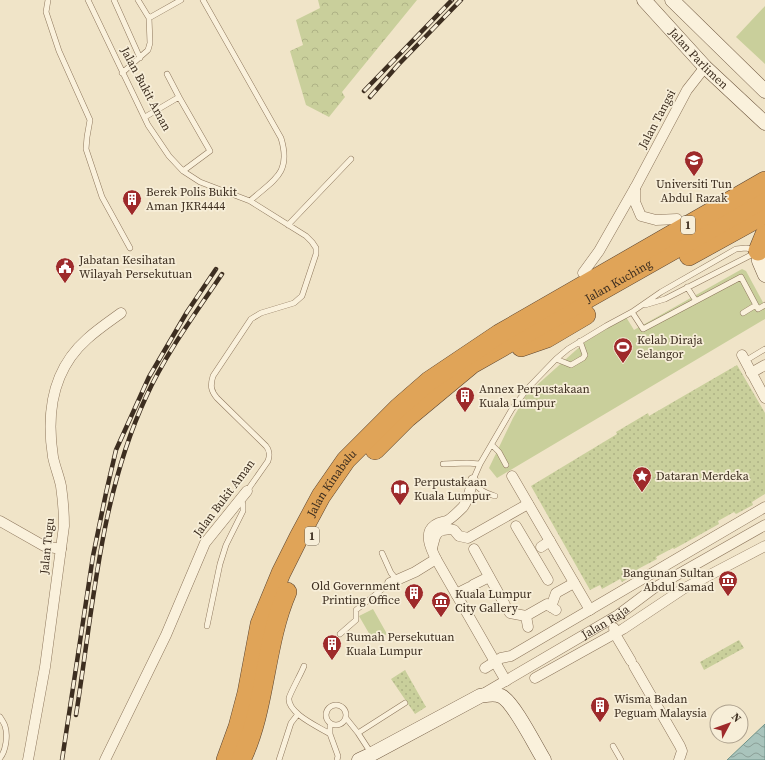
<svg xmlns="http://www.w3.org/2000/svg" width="765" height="760" viewBox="0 0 765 760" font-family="'Source Serif 4',serif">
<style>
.grass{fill:url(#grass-dots)}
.forest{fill:url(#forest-crowns)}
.park{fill:#c9cf9b}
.water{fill:url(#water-waves);stroke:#6f938a}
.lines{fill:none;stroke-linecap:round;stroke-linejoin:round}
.lane-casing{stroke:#8d765c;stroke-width:6}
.street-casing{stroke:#8d765c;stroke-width:11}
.secondary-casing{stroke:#6f573f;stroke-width:15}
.highway-casing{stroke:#5b4430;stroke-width:20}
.lane{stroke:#faf1dc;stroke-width:5}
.street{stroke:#faf1dc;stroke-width:10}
.secondary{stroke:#faf1dc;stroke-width:14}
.highway{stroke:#e0a458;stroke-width:19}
.rail-casing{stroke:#3d2e20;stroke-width:4.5}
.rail{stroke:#f7eed8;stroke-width:3;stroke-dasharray:9;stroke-linecap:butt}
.labels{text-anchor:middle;stroke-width:3.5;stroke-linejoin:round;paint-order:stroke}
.shield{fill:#f7eed8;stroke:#756857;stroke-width:1}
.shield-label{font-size:11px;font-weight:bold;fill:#3d2e20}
.street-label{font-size:12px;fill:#3d2e20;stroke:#f7eed8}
.poi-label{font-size:12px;fill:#3d2e20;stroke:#f7eed8;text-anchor:start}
</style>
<defs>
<pattern id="grass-dots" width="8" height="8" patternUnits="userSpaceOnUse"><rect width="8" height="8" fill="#c9cf9b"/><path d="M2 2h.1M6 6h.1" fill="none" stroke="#aeb285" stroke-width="1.8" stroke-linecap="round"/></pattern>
<pattern id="forest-crowns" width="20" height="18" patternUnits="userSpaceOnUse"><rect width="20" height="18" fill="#c9cf9b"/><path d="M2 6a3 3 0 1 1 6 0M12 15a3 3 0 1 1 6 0" fill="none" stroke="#aeb285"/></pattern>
<pattern id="water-waves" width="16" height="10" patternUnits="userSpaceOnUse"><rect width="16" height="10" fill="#a9c4bc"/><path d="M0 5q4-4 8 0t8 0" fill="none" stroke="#8ba098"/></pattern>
</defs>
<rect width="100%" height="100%" fill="#f0e4c8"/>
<path class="grass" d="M737 365 765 413V494L752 502 753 505 736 514 734 512 718 521 719 524 674 549 673 548 656 557 657 559 638 569 639 572 622 582 620 579 602 589 600 585 590 590 531 486 617 434 616 432 648 413 649 416Z
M739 640 744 648 704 670 700 662Z
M405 670 426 707 415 714 391 679Z"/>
<path class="forest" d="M318 0H417L342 92 345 97 329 117 306 105 290 51 303 45 296 20 320 8Z"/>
<path class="park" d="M765 6V64L736 37Z
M742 269 746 271 765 306V319L497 478 489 468 513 418 527 394 585 342 626 317 634 330Z
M373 609 387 634 374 642 359 616Z"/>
<path class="water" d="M765 724V760H727Z"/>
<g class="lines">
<g class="lane-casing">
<path id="lane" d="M48 0 46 12 59 51 90 120 87 137 86 149 102 197 130 248
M88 0 148 125 169 156 183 171 200 182 250 201 306 236 312 242 316 248V254L302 296 294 303 261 313 251 319 213 376C210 386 211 391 217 398L266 446C270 451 270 455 268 461L247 491
M114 0 140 58
M138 0 149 18 181 0
M203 0 281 138C292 174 273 180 250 201
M122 73 148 50 150 43 149 18
M179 97 210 151 183 171
M145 117 179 97 167 74
M288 225 351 159
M687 287 696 301
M645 305 665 299 755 253
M632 312 643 329 741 277 758 309 765 305
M743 313 756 305
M750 358 765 349
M556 359 571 365 583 358 585 355 580 341
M492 445 499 452 506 465
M443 464 467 463 480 464
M495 496C485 493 478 490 473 480L480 464 512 409 528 388 556 359 568 349 606 326 632 312 661 292 736 249 746 248 755 250
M382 553 391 573 397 580
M207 626 220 564 226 545 243 511V504L240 500
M340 634 356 620V610L390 583
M304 666C302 672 290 693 289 698 287 713 319 727 330 734
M326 715a10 10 0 1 1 20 0a10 10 0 1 1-20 0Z
M0 717C2 720 4 723 5 726 8 735 6 751 0 758
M346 718 358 733 371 753
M330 723V734L338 756 337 760
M358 733 405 703
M613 746 621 760
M279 760 291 723 298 714"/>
</g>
<g class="street-casing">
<g id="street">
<path d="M635 188V202L641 216 656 220 677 219"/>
<path d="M583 273 599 251 636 186 687 90 705 67"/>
<path d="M742 355 765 398"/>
<path d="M751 373 765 365"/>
<path d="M512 476 590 610"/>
<path d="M473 480C470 489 469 499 463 507 460 510 450 520 446 521 442 522 439 522 435 525 423 533 431 549 436 559L506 681"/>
<path d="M0 521 44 546 61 549"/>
<path d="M516 526 548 580"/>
<path d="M541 547 550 541"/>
<path d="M432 548 435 537 438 532 443 530 450 529 454 530 459 536 468 538 528 504"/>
<path d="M474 549 505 605"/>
<path d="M390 583 415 572 436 559"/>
<path d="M473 585 489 577"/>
<path d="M456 594 470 587"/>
<path d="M551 607 556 593 574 583"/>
<path d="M508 610 510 613 526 616"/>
<path d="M528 627 526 616 547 604 556 610"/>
<path d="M614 628 615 634 631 661"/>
<path d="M634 666 680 746 682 751 679 760"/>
<path d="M485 668 501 658 511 656 765 507"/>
<path d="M535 678 623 629 683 589 765 546"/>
<path id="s1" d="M483 694 618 615 654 588 765 525"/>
<path d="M28 760 45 667 64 526C64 513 63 500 61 486 59 476 55 467 53 457 46 412 52 370 87 339 98 329 110 321 121 313"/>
<path d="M105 760 166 635 205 543 247 491"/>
</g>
</g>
<g class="secondary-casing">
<g id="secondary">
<path id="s2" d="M644 0 705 67 765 123"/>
<path d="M672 0 765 91"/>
<path d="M765 247 758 251 759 261 765 275"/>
<path d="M359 760 372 754 480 696C487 695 494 693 501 696 513 701 536 747 544 760"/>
</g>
</g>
<g class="highway-casing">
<g id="highway">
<path d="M758 251 765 234"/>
<path d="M689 256 765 214"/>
<path d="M521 347 547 338 586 315"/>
<path id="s3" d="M375 450 407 418 472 364 765 198"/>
<path id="s4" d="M226 760 238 727 247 693 260 624 281 573 299 537 321 496 346 460 398 408 429 381 499 334 765 181"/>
<path d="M241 760C266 709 264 645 287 592"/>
</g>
</g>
<use href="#lane" class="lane"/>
<use href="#street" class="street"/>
<use href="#secondary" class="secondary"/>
<use href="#highway" class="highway"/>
<g class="rail-casing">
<path id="rail" d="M364 91 452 0
M370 97 398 65 461 0
M76 715C93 609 100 496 146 397 166 353 195 314 222 274
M62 760 93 556 106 493 116 450 149 377 187 312 216 269"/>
</g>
<use href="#rail" class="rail"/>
</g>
<defs>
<g id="school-pin" transform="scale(1)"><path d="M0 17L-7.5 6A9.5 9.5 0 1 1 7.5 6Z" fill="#9e2a2b" stroke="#f7eed8"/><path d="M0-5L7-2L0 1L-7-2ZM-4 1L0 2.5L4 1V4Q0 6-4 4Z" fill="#fff"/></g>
<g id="building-pin" transform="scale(1)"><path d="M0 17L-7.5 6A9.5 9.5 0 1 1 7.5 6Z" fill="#9e2a2b" stroke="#f7eed8"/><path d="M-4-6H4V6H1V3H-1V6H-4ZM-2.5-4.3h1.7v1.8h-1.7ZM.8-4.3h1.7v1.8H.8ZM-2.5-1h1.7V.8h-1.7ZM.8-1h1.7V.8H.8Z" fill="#fff"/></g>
<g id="civic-pin" transform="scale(1)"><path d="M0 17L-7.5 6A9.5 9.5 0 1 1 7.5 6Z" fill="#9e2a2b" stroke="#f7eed8"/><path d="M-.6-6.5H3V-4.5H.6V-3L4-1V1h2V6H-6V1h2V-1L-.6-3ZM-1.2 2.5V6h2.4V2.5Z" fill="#fff"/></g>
<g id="stadium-pin" transform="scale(1)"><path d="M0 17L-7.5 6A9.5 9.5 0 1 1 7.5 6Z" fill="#9e2a2b" stroke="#f7eed8"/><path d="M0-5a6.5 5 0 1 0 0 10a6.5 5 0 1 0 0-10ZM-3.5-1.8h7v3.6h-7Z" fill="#fff"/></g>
<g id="sight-pin" transform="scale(1)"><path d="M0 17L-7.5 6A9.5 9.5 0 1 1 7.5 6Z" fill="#9e2a2b" stroke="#f7eed8"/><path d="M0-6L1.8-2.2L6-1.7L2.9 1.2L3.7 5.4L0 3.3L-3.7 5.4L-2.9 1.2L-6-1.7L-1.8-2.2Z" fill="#fff"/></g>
<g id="library-pin" transform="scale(1)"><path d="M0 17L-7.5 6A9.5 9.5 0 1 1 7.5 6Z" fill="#9e2a2b" stroke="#f7eed8"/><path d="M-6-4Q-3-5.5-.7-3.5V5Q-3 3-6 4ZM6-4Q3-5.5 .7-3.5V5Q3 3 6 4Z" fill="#fff"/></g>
<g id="museum-pin" transform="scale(1)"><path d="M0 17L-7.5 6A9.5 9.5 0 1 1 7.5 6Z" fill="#9e2a2b" stroke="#f7eed8"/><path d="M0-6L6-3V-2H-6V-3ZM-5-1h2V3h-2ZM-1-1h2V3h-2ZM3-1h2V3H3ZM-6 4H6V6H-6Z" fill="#fff"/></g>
</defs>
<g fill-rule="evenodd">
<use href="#school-pin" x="694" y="160"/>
<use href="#building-pin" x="132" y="199"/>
<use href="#civic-pin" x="65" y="267"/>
<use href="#stadium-pin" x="623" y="347"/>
<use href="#building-pin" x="465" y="396"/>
<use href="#sight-pin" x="642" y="476"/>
<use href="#library-pin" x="400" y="489"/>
<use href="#museum-pin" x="728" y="580"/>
<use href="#building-pin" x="414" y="593"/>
<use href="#museum-pin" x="441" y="601"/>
<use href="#building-pin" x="332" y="644"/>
<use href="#building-pin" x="600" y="706"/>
</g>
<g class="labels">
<g class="shield">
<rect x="681" y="216" width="14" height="18" rx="3"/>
<rect x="305" y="527" width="14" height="18" rx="3"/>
</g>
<g class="shield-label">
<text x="688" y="229">1</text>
<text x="312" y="540">1</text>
</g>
<g class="street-label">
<text dy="4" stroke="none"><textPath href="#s2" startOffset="80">Jalan Parlimen</textPath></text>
<text transform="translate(146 89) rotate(62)" y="4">Jalan Bukit Aman</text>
<text transform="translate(657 119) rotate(-62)" y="4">Jalan Tangsi</text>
<text dy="4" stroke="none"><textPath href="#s3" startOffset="298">Jalan Kuching</textPath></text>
<text dy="4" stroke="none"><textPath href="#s4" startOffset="299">Jalan Kinabalu</textPath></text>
<text transform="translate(224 498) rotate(-53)" y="4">Jalan Bukit Aman</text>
<text transform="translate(47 546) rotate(-84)" y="4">Jalan Tugu</text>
<text dy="4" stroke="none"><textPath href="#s1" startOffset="142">Jalan Raja</textPath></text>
</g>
<g class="poi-label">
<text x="694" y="188" text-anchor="middle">Universiti Tun<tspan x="694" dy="14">Abdul Razak</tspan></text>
<text x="146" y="196">Berek Polis Bukit<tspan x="146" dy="14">Aman JKR4444</tspan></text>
<text x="79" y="264">Jabatan Kesihatan<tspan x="79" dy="14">Wilayah Persekutuan</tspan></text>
<text x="637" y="344">Kelab Diraja<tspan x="637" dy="14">Selangor</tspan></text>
<text x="479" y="393">Annex Perpustakaan<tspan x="479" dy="14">Kuala Lumpur</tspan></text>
<text x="656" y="480">Dataran Merdeka</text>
<text x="414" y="486">Perpustakaan<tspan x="414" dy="14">Kuala Lumpur</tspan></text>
<text x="714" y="577" text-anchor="end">Bangunan Sultan<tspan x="714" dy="14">Abdul Samad</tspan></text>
<text x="400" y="590" text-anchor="end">Old Government<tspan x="400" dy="14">Printing Office</tspan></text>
<text x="455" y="598">Kuala Lumpur<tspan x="455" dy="14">City Gallery</tspan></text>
<text x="346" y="641">Rumah Persekutuan<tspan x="346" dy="14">Kuala Lumpur</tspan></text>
<text x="614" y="703">Wisma Badan<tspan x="614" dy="14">Peguam Malaysia</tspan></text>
</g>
</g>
<g transform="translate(729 724) rotate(49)"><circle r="19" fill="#f7eed8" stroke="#ada18e"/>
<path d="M0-3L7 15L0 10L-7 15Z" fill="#9e2a2b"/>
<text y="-6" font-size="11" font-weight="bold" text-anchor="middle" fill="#3d2e20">N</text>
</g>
</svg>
